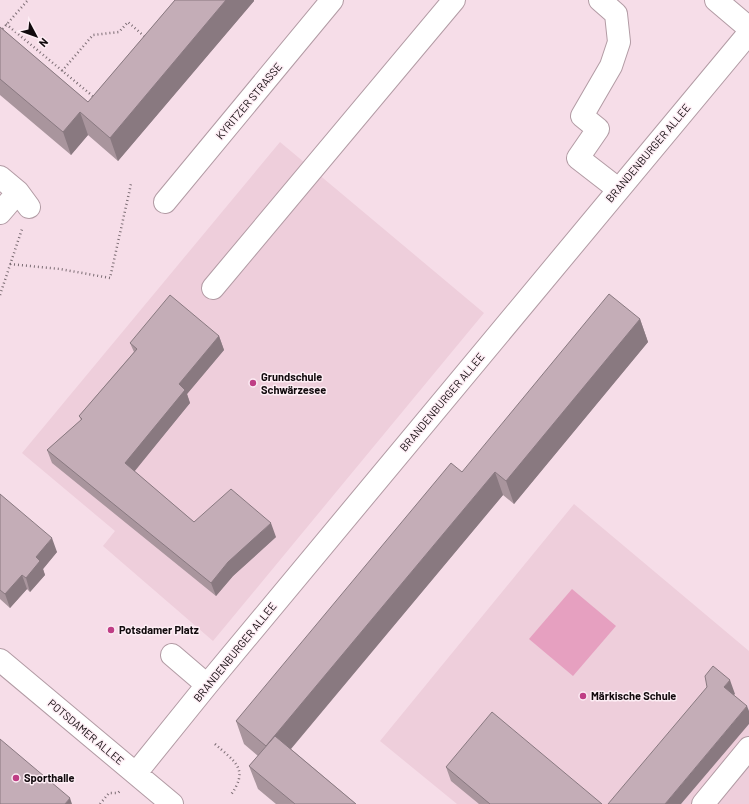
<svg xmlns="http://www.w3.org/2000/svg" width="749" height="804" viewBox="0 0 749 804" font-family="Barlow,sans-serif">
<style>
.built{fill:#eecedb}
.green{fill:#e6a0c0}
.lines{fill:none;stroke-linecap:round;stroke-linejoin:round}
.minor-casing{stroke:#b29ba4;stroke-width:24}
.path{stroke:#7b6c73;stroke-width:2.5;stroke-dasharray:1 3;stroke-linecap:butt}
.minor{stroke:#fff;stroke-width:22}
.wall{fill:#a9959d}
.shaded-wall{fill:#897980}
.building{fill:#c4adb7;stroke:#897980}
.poi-dot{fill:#bf3d85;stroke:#fdedf4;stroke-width:1.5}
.labels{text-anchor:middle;stroke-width:3;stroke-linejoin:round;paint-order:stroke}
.street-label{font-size:11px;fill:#110a0d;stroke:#fdedf4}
.poi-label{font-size:11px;font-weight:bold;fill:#110a0d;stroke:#fdedf4;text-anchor:start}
</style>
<rect width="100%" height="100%" fill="#f6dde8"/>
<path class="built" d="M280 142 484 313 213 641 103 546 115 531 22 453Z
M574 504 749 651V804H457L380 741Z"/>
<path class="green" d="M572 589 616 626 573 676 529 639Z"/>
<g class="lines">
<g class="minor-casing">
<path id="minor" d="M600 0 616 14 619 42 611 66 582 116 598 129 578 158 618 189
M716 0 749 28
M0 177 18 192 29 207
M165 202 332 0
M0 213 18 192
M213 288 454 0
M172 655 207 685
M0 660 172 804
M136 773 207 685 749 33
M703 804 749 748"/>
</g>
<path class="path" d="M6 24 95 98
M0 32 28 0
M62 71 93 35 119 32 128 22 145 37
M10 264 60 269 110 278 131 184
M0 295 22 229
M215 744C235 762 250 769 230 796
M100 804 109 793H118L121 790"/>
<use href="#minor" class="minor"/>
</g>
<path class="wall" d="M175 0H254V1L118 161 88 135 71 155 0 95V27L88 102Z
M640 319 648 342 514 504 503 495 291 749 356 804H276L258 789 249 766 258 756 244 744 236 721 462 472Z
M219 336 224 350 187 394 190 403 134 471 194 522 276 537 233 576 216 596 52 463 47 450 81 420 79 416 134 352 130 343Z
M0 494 57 552 43 569 45 575 30 592 27 589 10 608 0 599Z
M446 767 602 804H479L451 781Z"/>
<path class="shaded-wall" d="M226 0H254V1L118 161 110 138Z
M80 112 88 135 71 155 63 132Z
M640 319 648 342 514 504 506 481Z
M219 336 224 350 187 394 190 403 130 477 125 463 179 384Z
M495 472 503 495 274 769 266 746Z
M271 523 276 537 233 576 216 596 211 583 228 562Z
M52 538 57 552 43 569 45 575 30 592 26 578 36 557Z
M22 575 27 589 10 608 5 594Z
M730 680 735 694 729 700 724 687Z
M747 706 749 711V724L681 804H665Z
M70 798 72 804H65Z"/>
<path class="building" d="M175 0H226L110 138 80 112 63 132 0 79V27L88 102Z
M609 294 640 319 506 481 495 472 266 746 236 721 451 463 462 472Z
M170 295 219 336 179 384 185 390 125 463 194 522 231 489 271 523 228 562 211 583 47 450 82 419 79 416 137 349 130 343Z
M0 494 52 538 36 557 40 561 26 578 22 575 5 594 0 590Z
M713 666 730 680 724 687 747 706 665 804H608L707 687 705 676Z
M492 712 602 804H490L446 767Z
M275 736 356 804H295L249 766Z
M0 739 70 798 65 804H0Z"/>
<g class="poi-dot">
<circle cx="253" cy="383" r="4"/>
<circle cx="111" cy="630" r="4"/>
<circle cx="583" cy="696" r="4"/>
<circle cx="16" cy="778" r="4"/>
</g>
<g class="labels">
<g class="street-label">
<text transform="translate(249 101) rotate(-50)" y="4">KYRITZER STRASSE</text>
<text transform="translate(648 153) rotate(-50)" y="4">BRANDENBURGER ALLEE</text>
<text transform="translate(442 402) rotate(-50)" y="4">BRANDENBURGER ALLEE</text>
<text transform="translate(235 652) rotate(-51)" y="4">BRANDENBURGER ALLEE</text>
<text transform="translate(86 732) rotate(40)" y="4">POTSDAMER ALLEE</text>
</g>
<g class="poi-label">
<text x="261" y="381">Grundschule<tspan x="261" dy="13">Schwärzesee</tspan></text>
<text x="119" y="634">Potsdamer Platz</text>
<text x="591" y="700">Märkische Schule</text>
<text x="24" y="782">Sporthalle</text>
</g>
</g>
<g transform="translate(36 36) rotate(131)" stroke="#fdedf4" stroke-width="3" paint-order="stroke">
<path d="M0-3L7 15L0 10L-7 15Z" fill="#110a0d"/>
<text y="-6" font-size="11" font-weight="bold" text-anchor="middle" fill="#110a0d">N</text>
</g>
</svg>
